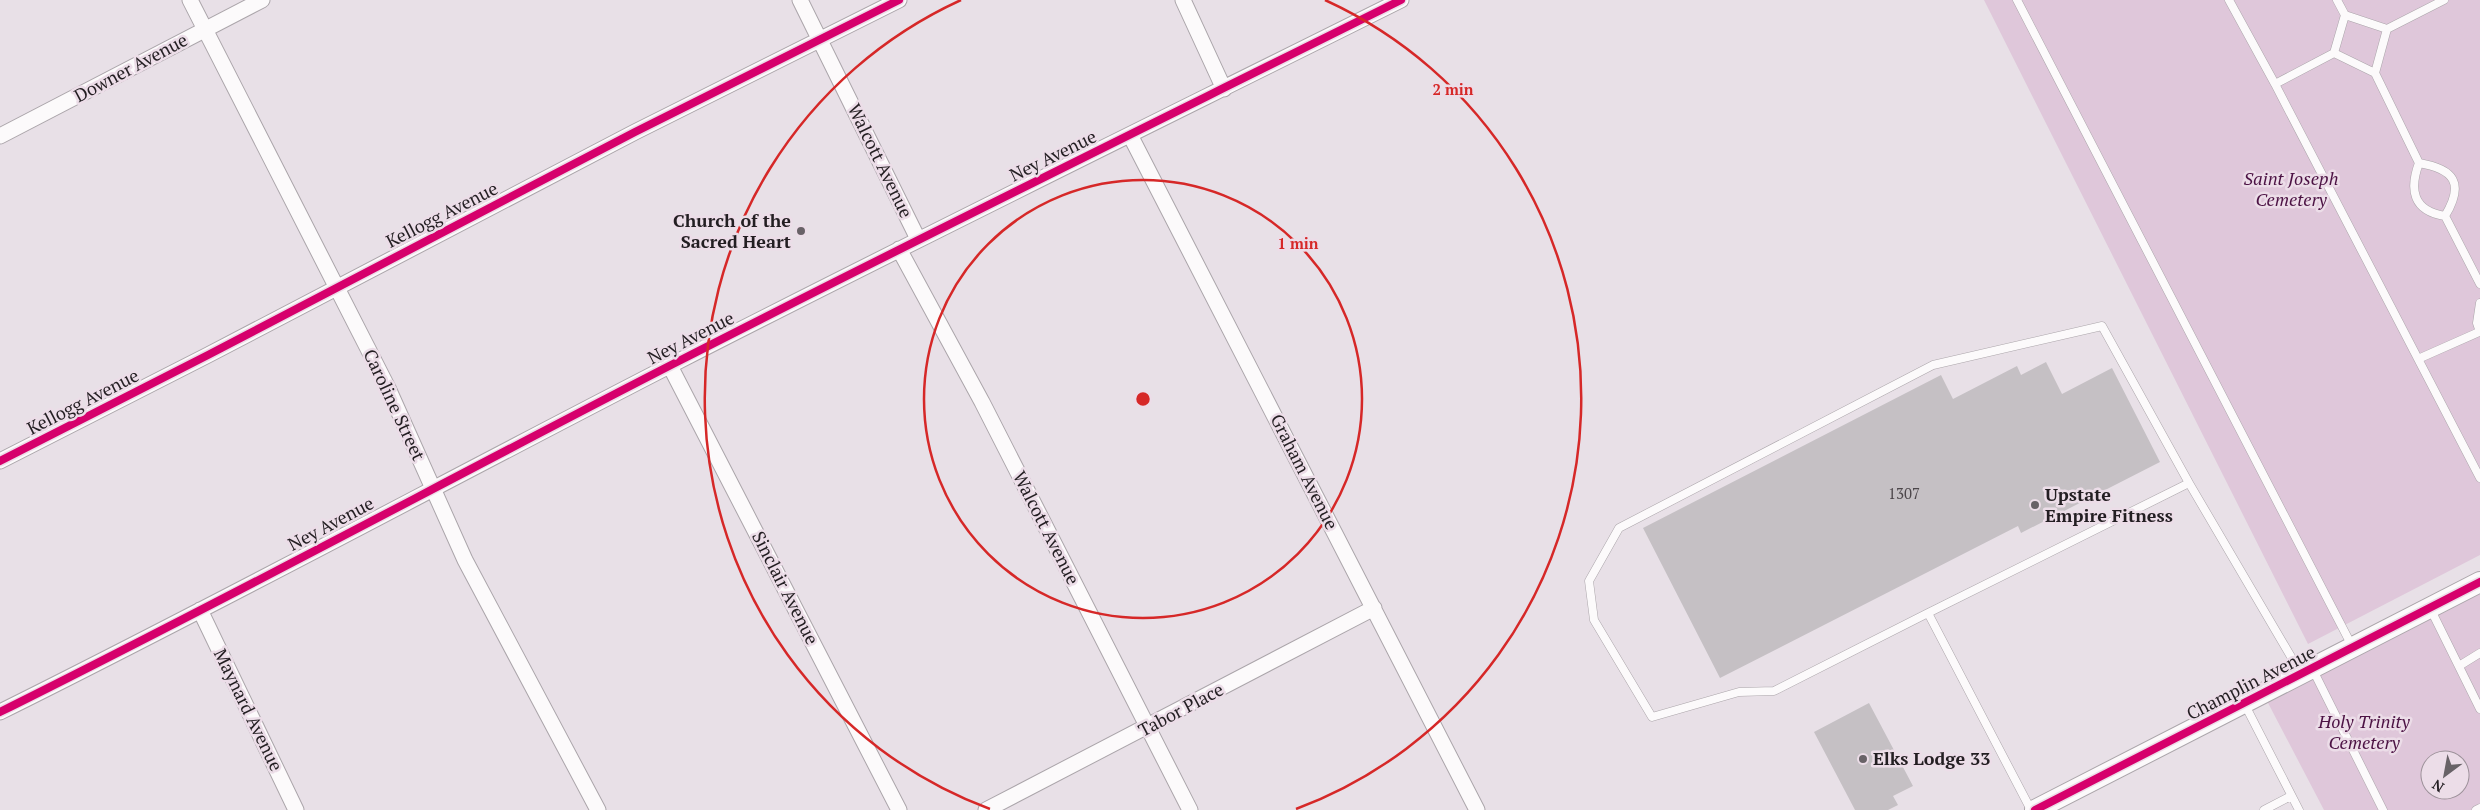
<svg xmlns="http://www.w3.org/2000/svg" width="2480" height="810" viewBox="0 0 2480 810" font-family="'PT Serif',serif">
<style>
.green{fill:#dfc7da;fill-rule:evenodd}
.building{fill:#c5c0c4}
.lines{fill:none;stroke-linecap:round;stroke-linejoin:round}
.lane-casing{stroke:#aba5aa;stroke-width:9}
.street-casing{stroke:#aba5aa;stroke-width:17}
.secondary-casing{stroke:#aba5aa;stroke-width:22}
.lane{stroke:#fcfafb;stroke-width:8}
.street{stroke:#fcfafb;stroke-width:15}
.secondary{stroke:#fcfafb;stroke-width:20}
.cycleway-casing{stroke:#ecdde8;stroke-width:11}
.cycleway{stroke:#d6006c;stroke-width:8}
.ring{fill:none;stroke:#d62828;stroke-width:2.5}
.poi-dot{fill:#686267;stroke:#ecdde8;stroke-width:2}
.labels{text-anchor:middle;stroke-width:5;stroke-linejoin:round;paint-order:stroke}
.number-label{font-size:15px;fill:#4c464a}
.street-label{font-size:18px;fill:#231e22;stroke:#ecdde8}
.park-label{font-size:18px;font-style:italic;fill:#4c1244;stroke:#ecdde8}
.poi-label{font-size:18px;font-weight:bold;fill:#231e22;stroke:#ecdde8;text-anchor:start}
.centre{fill:#d62828;stroke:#ecdde8;stroke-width:2.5}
.ring-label{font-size:15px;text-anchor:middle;font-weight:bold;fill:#d62828;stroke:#ecdde8;stroke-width:5;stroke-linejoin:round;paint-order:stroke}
</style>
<rect width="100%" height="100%" fill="#e8e0e7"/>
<path class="green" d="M1984 0H2480V555L2308 644Z
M2480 592V810H2324L2267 701ZM2430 760H2460V790H2430Z"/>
<path class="building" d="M2046 362 2062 394 2112 368 2160 462 2021 533 2018 526 1720 678 1643 528 1941 375 1953 399 2017 366 2021 375Z
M1869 703 1913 786 1893 796 1898 805 1888 810H1855L1814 732Z"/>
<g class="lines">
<g class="lane-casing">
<path id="lane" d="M2017 0 2352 646
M2229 0 2275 84
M2337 0 2345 15
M2444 0 2387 29 2345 15 2334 53 2275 84 2480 478
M2334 53 2375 73 2387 29
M2375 73 2419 163C2409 190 2413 211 2445 216 2465 183 2454 169 2419 163
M2445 216 2480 284
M2480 303 2477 323 2480 332
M2418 359 2479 332
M2430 608 2480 709
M1928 613 1774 691 1739 692 1652 717 1594 620 1589 581 1619 528 1933 365 2102 326 2189 483
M2459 666 2480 653
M2313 670 2383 810
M2244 703 2299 810
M2031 810 1928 613 2189 483 2300 672
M2264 810 2291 796
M2476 810 2480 808"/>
</g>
<g class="street-casing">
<path id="street" d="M190 0 388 388 465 560 598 810
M800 0 918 239
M1183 0 1224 89
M1130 135 1477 810
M0 136 262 0
M899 249 982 402 1190 810
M670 366 899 810
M0 461 208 355 635 132 899 0
M200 610 296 810
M0 712C226 600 449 479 673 364 915 240 1158 121 1401 0
M986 810 1374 608"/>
</g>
<g class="secondary-casing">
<path id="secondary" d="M2035 810 2480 582"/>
</g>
<use href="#lane" class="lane"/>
<use href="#street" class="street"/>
<use href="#secondary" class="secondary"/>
<g class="cycleway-casing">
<path id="cycleway" d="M0 461 208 355 635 132 899 0
M0 712C226 600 449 479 673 364 915 240 1158 121 1401 0
M2035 810 2480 582"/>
</g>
<use href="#cycleway" class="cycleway"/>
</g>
<g class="ring">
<circle cx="1143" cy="399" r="219"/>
<path d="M990 809A438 438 0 0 1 961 0M1325 0A438 438 0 0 1 1296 809"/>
</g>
<g class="poi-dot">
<circle cx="801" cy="231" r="5"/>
<circle cx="2035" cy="505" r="5"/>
<circle cx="1863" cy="759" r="5"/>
</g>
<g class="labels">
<g class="number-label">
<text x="1904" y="499">1307</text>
</g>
<g class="street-label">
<text transform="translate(131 68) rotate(-28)" y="6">Downer Avenue</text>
<text transform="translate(1053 156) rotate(-26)" y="6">Ney Avenue</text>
<text transform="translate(880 161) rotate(64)" y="6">Walcott Avenue</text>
<text transform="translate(442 215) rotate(-27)" y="6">Kellogg Avenue</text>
<text transform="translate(691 338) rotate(-27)" y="6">Ney Avenue</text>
<text transform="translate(83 402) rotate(-27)" y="6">Kellogg Avenue</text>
<text transform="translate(394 405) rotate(65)" y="6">Caroline Street</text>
<text transform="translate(1304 472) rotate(63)" y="6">Graham Avenue</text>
<text transform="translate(331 524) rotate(-28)" y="6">Ney Avenue</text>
<text transform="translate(1046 528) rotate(63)" y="6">Walcott Avenue</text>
<text transform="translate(785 588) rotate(63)" y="6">Sinclair Avenue</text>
<text transform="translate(2251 683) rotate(-27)" y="6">Champlin Avenue</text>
<text transform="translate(248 710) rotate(64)" y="6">Maynard Avenue</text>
<text transform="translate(1181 710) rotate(-28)" y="6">Tabor Place</text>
</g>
<g class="park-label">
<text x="2291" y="185">Saint Joseph<tspan x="2291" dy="21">Cemetery</tspan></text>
<text x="2364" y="728">Holy Trinity<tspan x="2364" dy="21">Cemetery</tspan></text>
</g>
<g class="poi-label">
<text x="791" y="227" text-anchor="end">Church of the<tspan x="791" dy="21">Sacred Heart</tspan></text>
<text x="2045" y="501">Upstate<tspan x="2045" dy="21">Empire Fitness</tspan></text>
<text x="1873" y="765">Elks Lodge 33</text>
</g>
</g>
<circle cx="1143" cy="399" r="8" class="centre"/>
<g class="ring-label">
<text x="1453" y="95">2 min</text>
<text x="1298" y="249">1 min</text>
</g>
<g transform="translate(2445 775) rotate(212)"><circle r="24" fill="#ecdde8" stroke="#9c9199"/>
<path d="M0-4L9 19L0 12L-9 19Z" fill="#686267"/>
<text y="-8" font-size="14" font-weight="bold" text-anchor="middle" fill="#231e22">N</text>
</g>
</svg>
